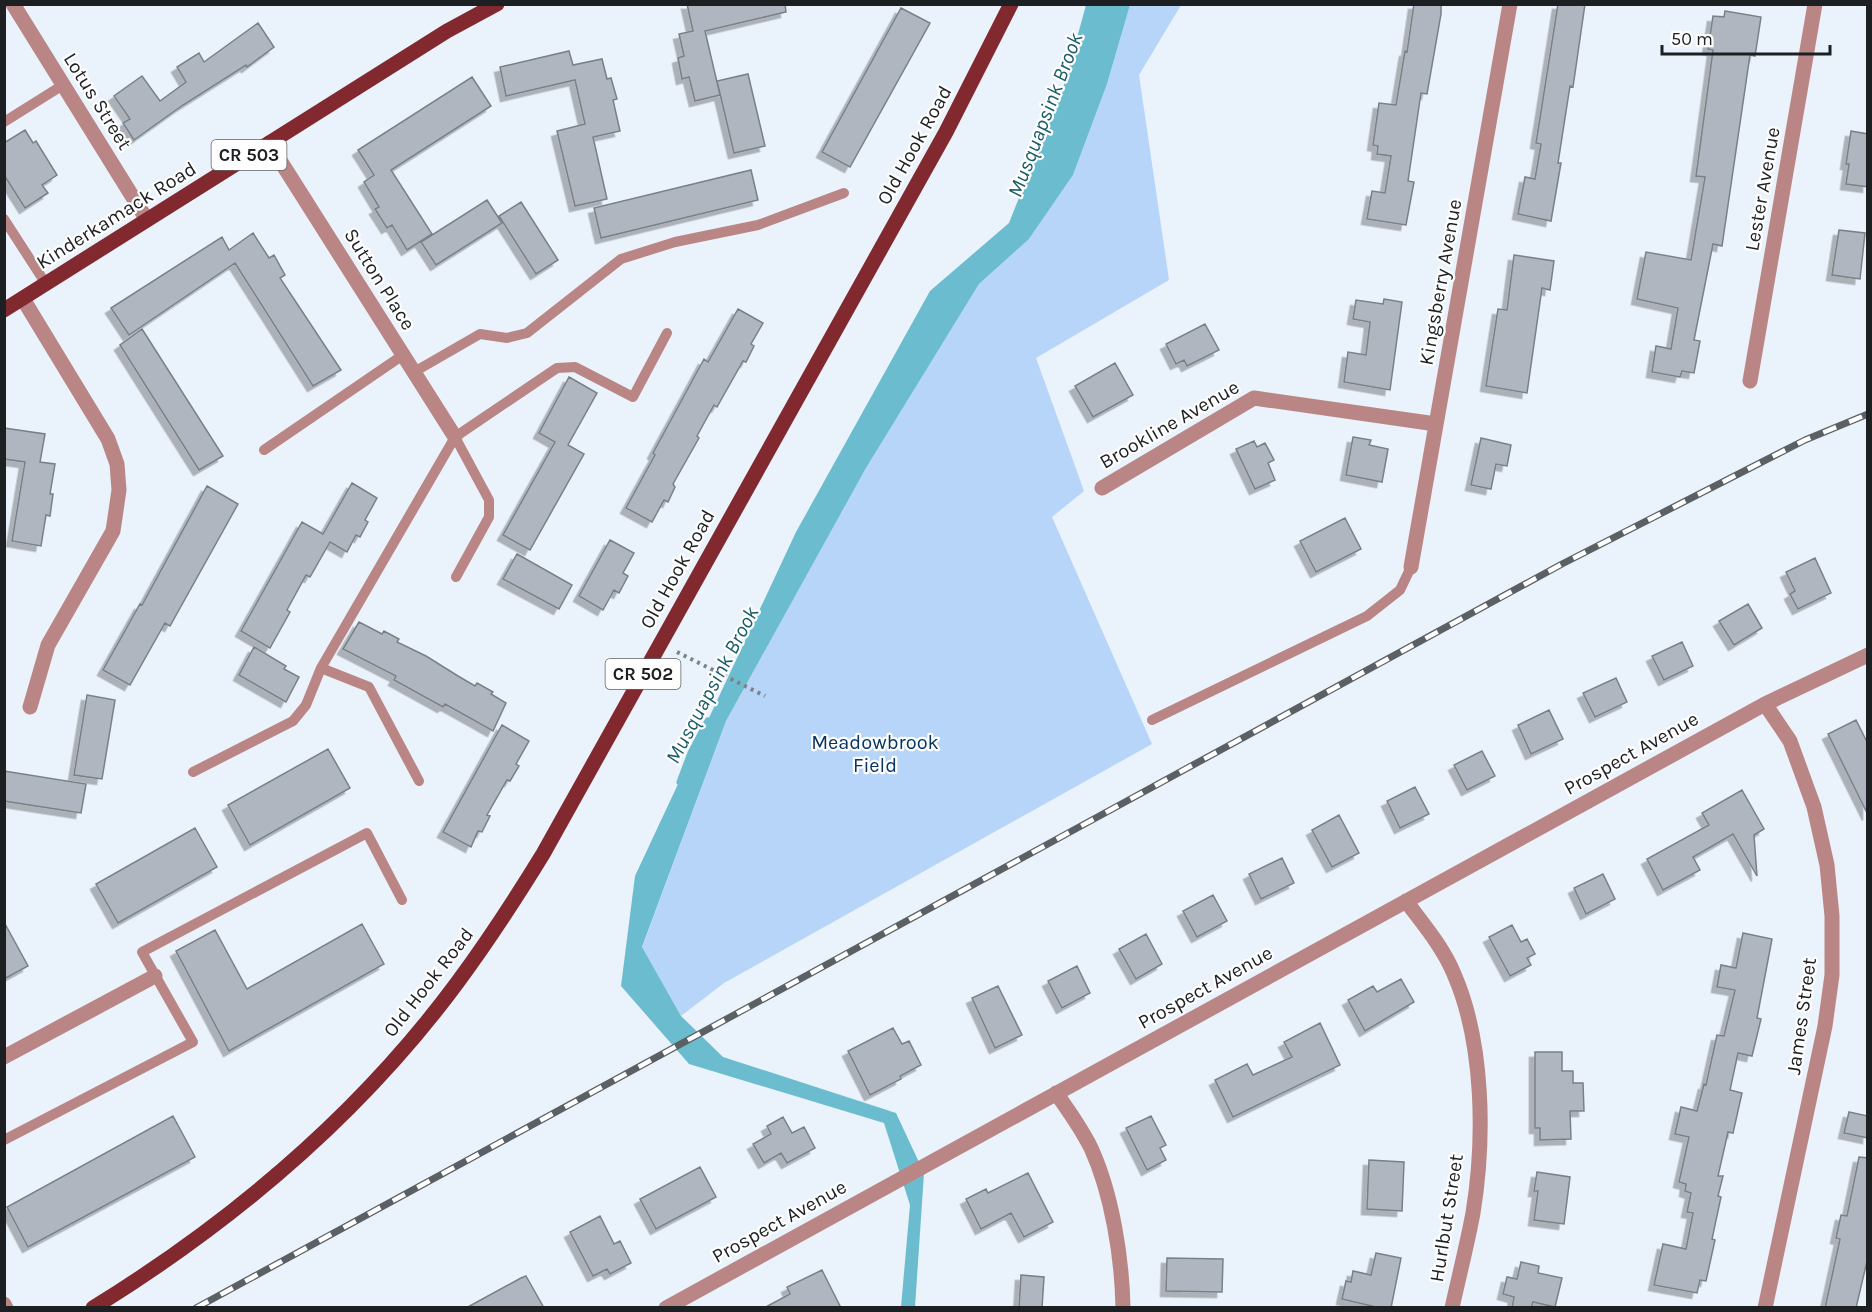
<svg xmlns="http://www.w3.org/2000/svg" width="1872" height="1312" viewBox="0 0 1872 1312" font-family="Karla,sans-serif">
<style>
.green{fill:#b7d5f9}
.water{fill:#6bbcce}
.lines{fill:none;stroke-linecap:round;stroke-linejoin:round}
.stream{stroke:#6bbcce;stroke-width:7}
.building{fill:#afb6bf;stroke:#798088;stroke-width:1.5;filter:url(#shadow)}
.path{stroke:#7d8288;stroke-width:4;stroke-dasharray:3 4.5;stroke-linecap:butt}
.lane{stroke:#ba8685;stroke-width:10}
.street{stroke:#ba8685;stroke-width:15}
.primary{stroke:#81292f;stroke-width:15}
.rail-casing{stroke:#5b6064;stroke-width:7}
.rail{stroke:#fefefe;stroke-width:4.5;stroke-dasharray:14;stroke-linecap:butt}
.labels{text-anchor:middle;stroke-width:4.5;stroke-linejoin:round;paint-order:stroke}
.shield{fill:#fefefe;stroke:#606365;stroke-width:1.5}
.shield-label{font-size:18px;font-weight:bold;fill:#1d2023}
.street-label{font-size:20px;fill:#1d2023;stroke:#fefefe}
.park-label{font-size:20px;fill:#073460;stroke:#fefefe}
.water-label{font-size:21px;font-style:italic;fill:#185c68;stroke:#fefefe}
</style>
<defs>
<filter id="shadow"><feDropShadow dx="-5.5" dy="5.5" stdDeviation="0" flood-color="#0004"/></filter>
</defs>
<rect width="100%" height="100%" fill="#eaf2fb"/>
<path class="green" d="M1130 5H1181L1139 75 1169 280 1036 358 1084 491 1052 517 1152 744 724 983 681 1016 642 948 726 721 866 468 979 284 1029 239 1073 175 1107 84Z"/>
<path class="water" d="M1086 5H1130L1107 84 1073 175 1029 239 979 284 866 468 726 721 642 947 681 1016 723 1057 896 1113 924 1173 915 1307H901L910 1205 884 1123 689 1064 621 986 635 876 796 532 930 291 1009 223 1065 82Z"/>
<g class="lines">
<path class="stream" d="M680 782 691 753 708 721"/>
</g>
<path class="building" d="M687 4H785L786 12 705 31 720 95 695 101 689 77 682 79 678 58 684 56 679 34 693 31Z
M1414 4H1441V14L1427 94 1421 93 1408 181 1414 182 1406 225 1367 219 1372 191 1385 193 1391 156 1377 154 1378 146 1373 145 1379 103 1396 105 1405 51 1407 52Z
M1558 4H1585L1573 87 1570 86 1558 163H1561L1551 221 1518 214 1525 177 1535 179 1541 144 1536 143Z
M901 8 930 23 850 167 822 152Z
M1725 11 1761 17 1755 56 1750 55 1722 246 1713 244 1694 340 1700 341 1694 373 1682 371 1680 377 1652 372 1656 346 1671 349 1678 308 1637 299 1646 252 1691 260 1705 177 1696 176 1713 50 1708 49 1713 16 1724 17Z
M258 23 274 47 247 67 246 65 183 105 134 140 123 123 130 119 114 96 142 76 160 101 186 82 177 67 199 53 204 62Z
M569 51 573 65 602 59 607 79 611 78 617 99 613 100 620 131 593 137 607 199 575 206 557 131 585 124 575 80 506 96 500 67Z
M748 74 765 146 734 153 717 81Z
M472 77 491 106 391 170 432 234 407 250 392 225 387 228 375 209 379 207 364 182 374 175 358 150Z
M25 130 33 143 36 141 57 175 42 185 48 193 25 208 4 175V143Z
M1851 131 1868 134V187L1846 184 1849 164H1846Z
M751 170 758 200 601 238 594 208Z
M487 200 502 223 436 265 421 242Z
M521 202 558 260 536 274 499 216Z
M1839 230 1865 233 1860 279 1832 275Z
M253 233 269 258 274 255 285 275 280 278 341 370 313 386 235 263 129 335 111 308 222 237 229 250Z
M1514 255 1554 261 1550 290 1542 288 1527 393 1486 386 1498 309 1507 310Z
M1384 299 1402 302 1390 390 1344 382 1348 352 1366 355 1370 322 1353 319 1356 300 1383 304Z
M738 309 763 323 751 344 754 346 746 362 743 361 717 407 714 405 697 436 699 438 673 484 675 487 668 502 664 500 652 522 626 508 655 455 653 453 704 359 708 362Z
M1205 324 1219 350 1187 366 1184 360 1176 364 1166 344Z
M142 329 223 456 199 470 120 345Z
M1115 363 1133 395 1093 417 1075 386Z
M569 377 597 393 568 445 584 454 530 550 503 535 555 442 539 433Z
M4 428 45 434 40 462 55 464 50 494H53L50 516 46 515 41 546 12 541 25 462 4 459Z
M1353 437 1371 440 1369 445 1388 449 1382 482 1346 475Z
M1481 438 1511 445 1507 466 1496 464 1491 489 1471 485Z
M1254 441 1257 447 1265 443 1274 460 1268 463 1275 480 1255 489 1236 449Z
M352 483 377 498 365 520 368 522 360 537 356 535 347 552 330 542 310 577 306 575 287 610 290 612 270 648 241 631 302 522 323 534Z
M207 486 238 504 170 626 165 623 130 685 103 670 140 604 142 605Z
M1345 518 1361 549 1316 572 1300 541Z
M610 540 634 553 623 573 628 576 619 593 614 590 603 610 579 596Z
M517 554 572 585 559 609 503 579Z
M1815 558 1831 593 1798 609 1790 594 1795 591 1786 572Z
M1748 604 1762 628 1734 645 1719 621Z
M359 622 382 634 384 631 399 639 397 642 426 656 458 676 475 686 477 683 493 692 491 694 506 703 493 731 445 704 443 707 394 680 396 676 343 649Z
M1682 642 1693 666 1664 680 1652 656Z
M254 647 286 666 284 669 299 677 286 702 239 675Z
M1616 678 1627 702 1595 717 1583 693Z
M87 695 115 700 102 779 74 775Z
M1549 710 1563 739 1531 754 1518 725Z
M1856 720 1868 744V815L1828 734Z
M502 725 529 741 516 764 519 766 510 781 507 780 487 815 490 816 482 832 478 831 471 847 443 832Z
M328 749 350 788 250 845 228 805Z
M1482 751 1495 776 1467 790 1454 765Z
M4 771 86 784 81 813 4 801Z
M1415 787 1429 814 1400 828 1387 801Z
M1742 790 1764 829 1754 835 1757 876 1733 834 1693 857 1700 870 1663 890 1647 859 1709 825 1702 813Z
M1339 815 1359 853 1332 867 1312 830Z
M195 828 217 867 118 923 96 884Z
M1282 858 1294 883 1261 899 1249 874Z
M1603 874 1615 899 1586 914 1574 888Z
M1213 895 1227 921 1197 937 1183 911Z
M4 922 28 966 4 979Z
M362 924 384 964 229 1051 176 951 215 930 247 989Z
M1512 925 1521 942 1527 939 1535 954 1527 958 1531 965 1510 976 1489 937Z
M1743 933 1772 939 1757 1018 1761 1019 1752 1056 1738 1053 1730 1090 1742 1093 1733 1133 1728 1132 1718 1176H1723L1718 1196 1721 1197 1712 1239 1715 1240 1706 1281 1700 1280 1697 1293 1654 1285 1663 1244 1686 1249 1693 1213 1687 1212 1691 1193 1685 1191 1686 1184 1679 1182 1689 1137 1675 1134 1681 1107 1697 1111 1704 1084 1706 1085 1717 1035 1724 1036 1735 990 1717 987 1721 965 1736 968Z
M1146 934 1162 964 1136 979 1119 949Z
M1077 966 1090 993 1062 1008 1048 981Z
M1401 979 1414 1002 1365 1031 1348 1000 1373 986 1377 992Z
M998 986 1022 1035 995 1048 972 998Z
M1320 1023 1340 1065 1233 1117 1215 1080 1247 1064 1253 1075 1292 1057 1284 1042Z
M893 1028 902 1044 909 1041 921 1065 900 1076 901 1079 870 1095 848 1051Z
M1535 1052H1562V1071H1573V1083H1583L1584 1111H1570L1571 1139 1540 1140V1128H1535Z
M1849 1112 1868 1116V1138L1844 1133Z
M173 1116 195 1157 28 1247 7 1207Z
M1151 1116 1166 1145 1160 1148 1166 1160 1147 1170 1126 1128Z
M783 1117 792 1133 804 1127 815 1148 787 1163 781 1153 764 1163 753 1144 771 1134 767 1126Z
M1859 1157 1868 1158V1257L1856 1308H1825L1840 1239 1836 1238 1841 1215 1847 1216Z
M1369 1160 1404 1162 1402 1211 1367 1209Z
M700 1167 716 1197 656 1229 640 1199Z
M1537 1172 1570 1177 1564 1224 1534 1220 1538 1191H1534Z
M1028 1173 1053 1222 1024 1237 1011 1213 981 1229 966 1199 986 1189 988 1193Z
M600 1216 614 1244 620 1241 631 1263 610 1274 607 1269 593 1276 570 1232Z
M1376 1253 1401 1258 1391 1308H1380L1342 1299 1346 1281 1351 1282 1353 1271 1371 1275Z
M1167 1258 1223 1259 1222 1292 1166 1291Z
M1521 1262 1539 1266 1538 1273 1562 1278 1555 1307 1533 1302 1531 1308H1512L1514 1297 1503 1294 1507 1277 1517 1279Z
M822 1270 841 1308H764L790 1294 787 1287Z
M1021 1275 1044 1277 1042 1308H1019Z
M526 1276 544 1308H466L521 1278Z"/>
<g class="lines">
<path class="path" d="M677 652 765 696"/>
<path class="lane" d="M4 122 63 85
M4 219 46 284
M414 372 480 334 507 338 527 333 621 259 675 242 758 225 844 193
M455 437 489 500V517L456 577
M264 450 403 355
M321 668 369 687 419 781
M1152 720 1367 616 1400 590 1411 567
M193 772 293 721 306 705 321 668 455 437 557 368 575 367 633 397 667 333
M4 1140 193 1042 142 952 367 833 402 900"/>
<path class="street" d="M13 4 147 220
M269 143 455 437
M23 299 108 439 117 464 119 490 113 531 48 645 30 707
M1750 381 1815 4
M1102 488 1254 398 1436 424
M1411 567 1510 4
M1406 901C1423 924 1443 947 1454 974 1484 1043 1485 1139 1473 1213 1467 1245 1459 1276 1452 1308
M4 1057 155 976
M1056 1093C1069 1111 1081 1128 1091 1148 1112 1194 1122 1257 1123 1308
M4 1304 6 1308
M666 1308 1765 704 1868 655
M1765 1308 1825 1026 1832 975V916L1827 865 1814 807 1790 741 1765 704"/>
<path class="primary" d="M4 310 447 31 497 4
M93 1308C232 1222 360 1114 457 983 488 941 516 898 543 854L946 132 1011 4"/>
<g class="rail-casing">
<path id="rail" d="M196 1308 1562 564 1805 440 1868 414"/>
</g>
<use href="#rail" class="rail"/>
</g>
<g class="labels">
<g class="shield">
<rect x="211.5" y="140" width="75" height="30" rx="4.5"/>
<rect x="605.5" y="659" width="75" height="30" rx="4.5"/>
</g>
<g class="shield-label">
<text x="249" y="161">CR 503</text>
<text x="643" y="680">CR 502</text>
</g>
<g class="street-label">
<text transform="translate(98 101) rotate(58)" y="7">Lotus Street</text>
<text transform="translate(914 145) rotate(-61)" y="7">Old Hook Road</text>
<text transform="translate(1762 189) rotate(-80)" y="7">Lester Avenue</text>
<text transform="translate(116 215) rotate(-32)" y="7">Kinderkamack Road</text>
<text transform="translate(380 279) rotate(58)" y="7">Sutton Place</text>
<text transform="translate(1440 282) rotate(-80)" y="7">Kingsberry Avenue</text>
<text transform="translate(1169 424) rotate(-30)" y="7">Brookline Avenue</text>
<text transform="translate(677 569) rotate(-61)" y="7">Old Hook Road</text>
<text transform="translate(1631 753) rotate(-29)" y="7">Prospect Avenue</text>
<text transform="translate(428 982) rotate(-52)" y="7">Old Hook Road</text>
<text transform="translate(1205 987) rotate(-29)" y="7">Prospect Avenue</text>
<text transform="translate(1801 1016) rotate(-82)" y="7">James Street</text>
<text transform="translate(1446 1218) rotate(-81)" y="7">Hurlbut Street</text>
<text transform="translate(779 1221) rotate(-29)" y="7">Prospect Avenue</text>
</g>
<g class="park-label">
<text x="875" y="749">Meadowbrook<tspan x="875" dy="23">Field</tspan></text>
</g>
<g class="water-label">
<text transform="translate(1045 115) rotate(-69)" y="7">Musquapsink Brook</text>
<text transform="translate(712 685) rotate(-62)" y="7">Musquapsink Brook</text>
</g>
</g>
<rect width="1872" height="1312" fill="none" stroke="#1d2023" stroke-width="12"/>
<path d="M1662 45v9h168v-9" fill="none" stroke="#1d2023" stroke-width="3"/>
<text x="1671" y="45" font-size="18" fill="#1d2023" stroke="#fefefe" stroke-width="4.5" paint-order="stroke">50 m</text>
</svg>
